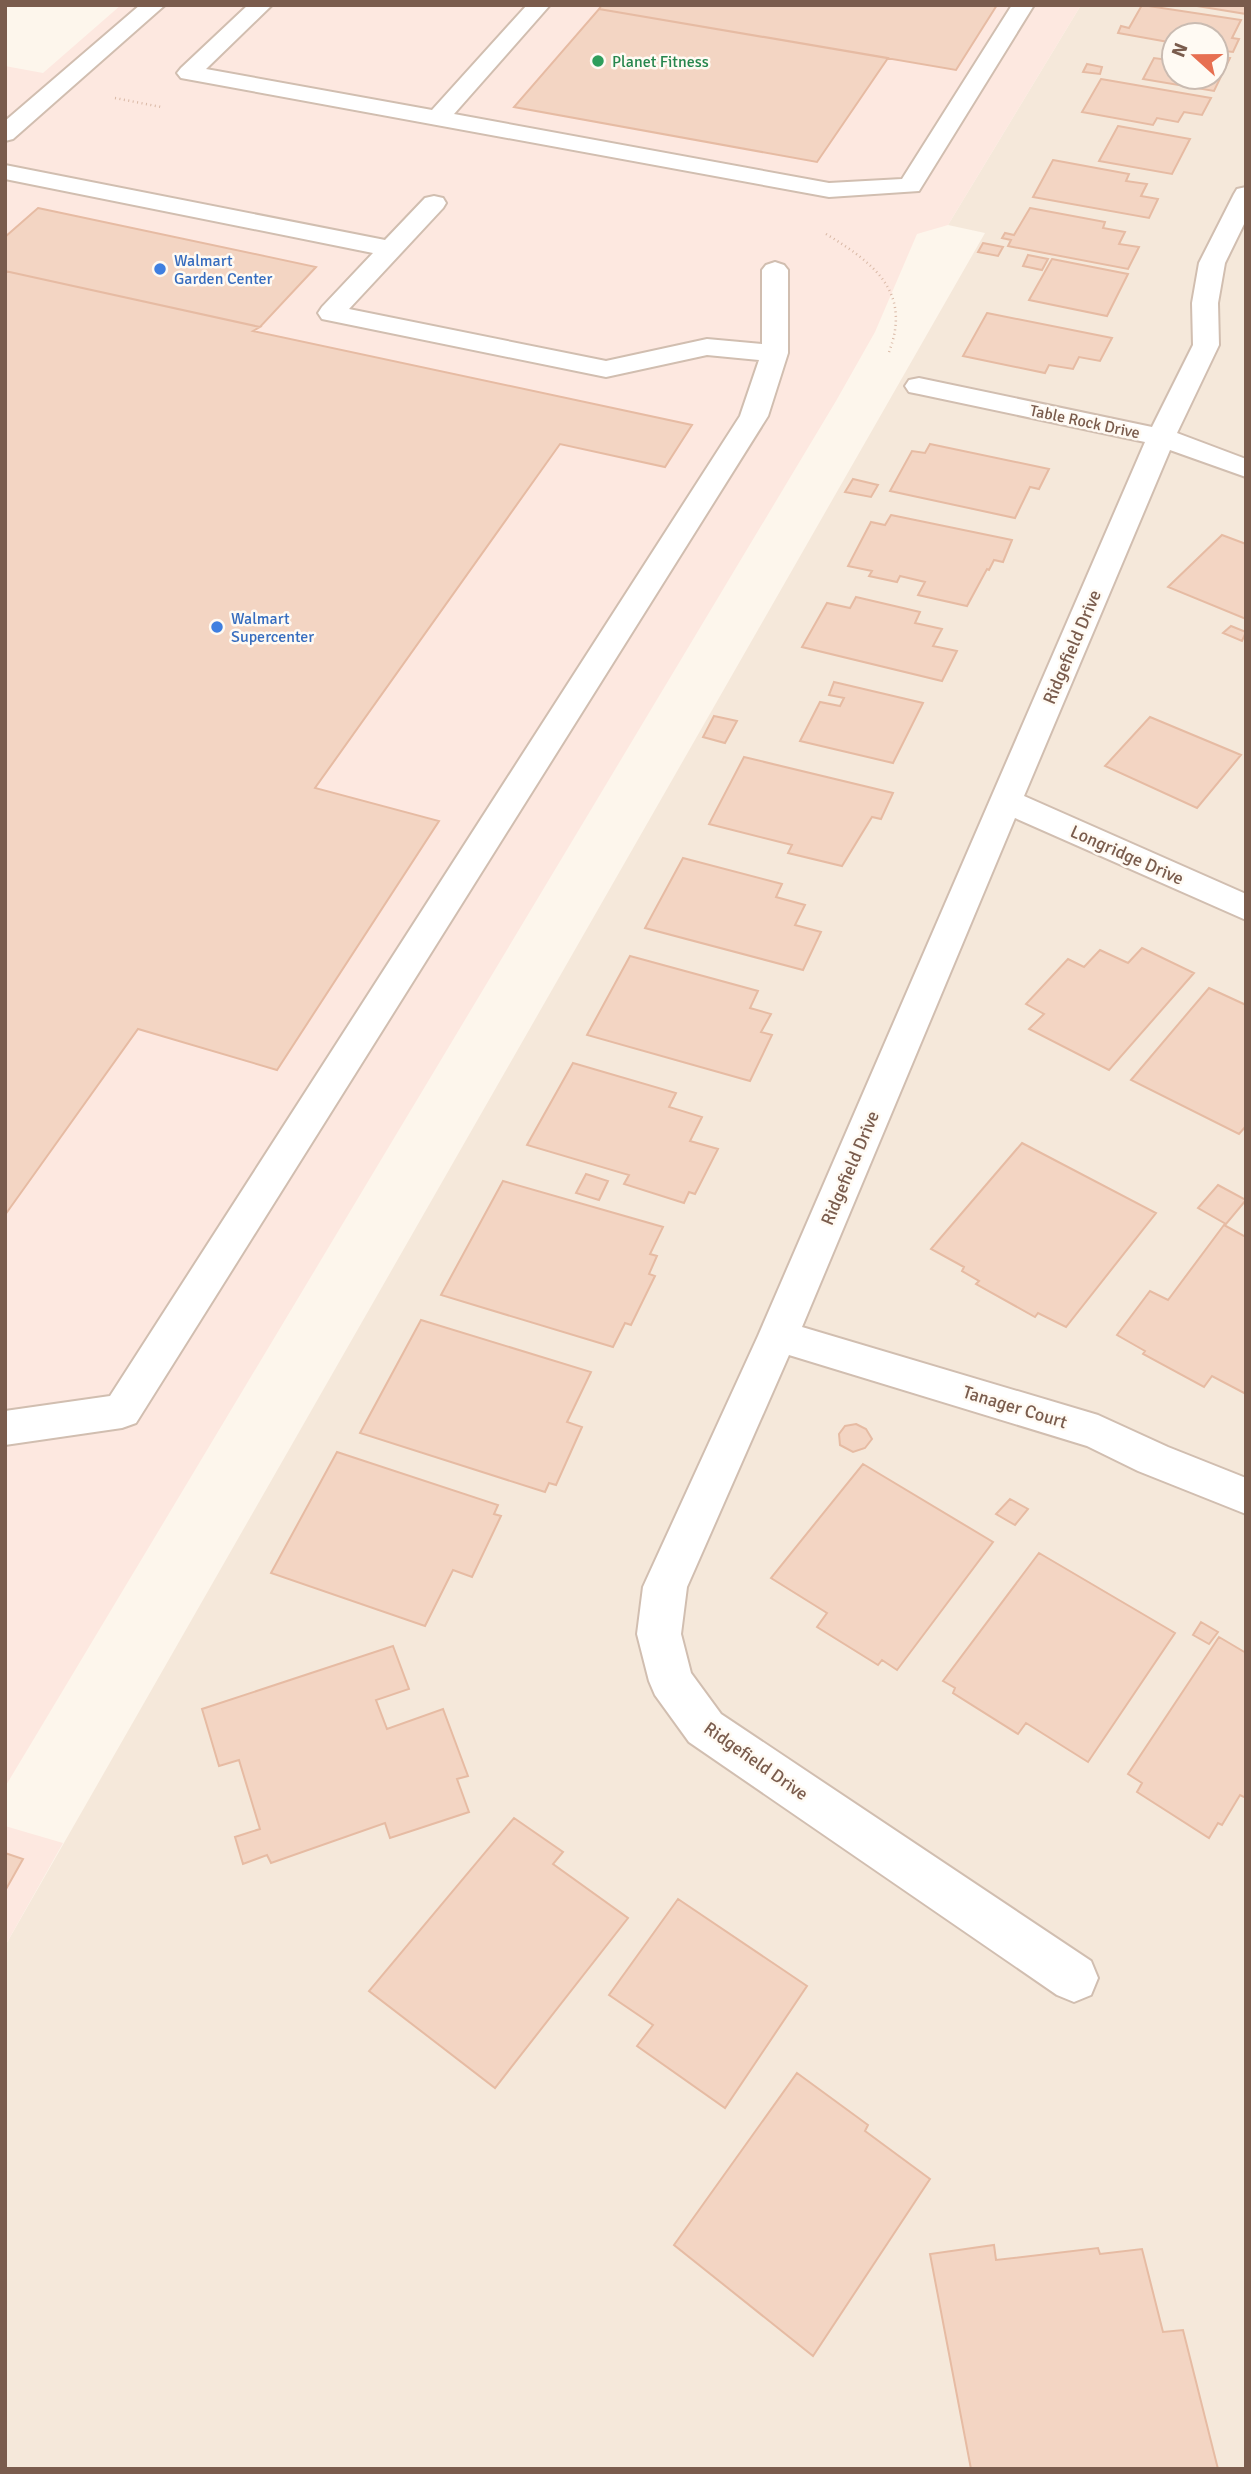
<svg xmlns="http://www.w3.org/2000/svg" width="1251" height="2474" viewBox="0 0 1251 2474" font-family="Signika,sans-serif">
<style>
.residential{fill:#f5e8da;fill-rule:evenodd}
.commercial{fill:#fde8e0}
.building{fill:#f3d5c3;stroke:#e6bba3;stroke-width:2}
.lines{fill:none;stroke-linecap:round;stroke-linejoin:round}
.lane-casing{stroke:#d1beb0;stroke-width:4}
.street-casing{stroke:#d1beb0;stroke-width:4}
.path{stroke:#d9b8a5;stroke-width:2.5;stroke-dasharray:1 3.5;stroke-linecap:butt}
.lane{fill:#fff;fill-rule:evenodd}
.street{fill:#fff;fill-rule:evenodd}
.leisure-dot{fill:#2e9e5b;stroke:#fffaf3;stroke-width:2.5}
.shop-dot{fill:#3f7fe0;stroke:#fffaf3;stroke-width:2.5}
.labels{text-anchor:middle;stroke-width:5;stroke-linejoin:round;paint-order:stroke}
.far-leisure-label{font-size:16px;fill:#27864d;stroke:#fffaf3;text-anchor:start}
.far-shop-label{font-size:16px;fill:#366cbe;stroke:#fffaf3;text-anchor:start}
.far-street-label{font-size:16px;fill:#7a5c4d;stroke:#fffaf3}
.street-label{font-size:18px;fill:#7a5c4d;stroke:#fffaf3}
</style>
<rect width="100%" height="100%" fill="#fdf6ec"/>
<path class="residential" d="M1081 5H1246V2469H5V1946L985 233 948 225ZM1174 35H1216V77H1174Z"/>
<path class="commercial" d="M121 5H1081L948 225 917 234 875 332 836 401 5 1787V66L43 73Z
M5 1826 63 1843 5 1946Z"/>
<path class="building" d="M602 5H997L956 70 599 9Z
M1142 5 1241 20 1232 38 1239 39 1233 52 1216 50V35H1174V43L1118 33 1121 26 1129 28Z
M1191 5H1246V14Z
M599 9 888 58 817 162 514 107Z
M1174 50V77H1216V56L1230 58 1214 91 1143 79 1154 58 1168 60Z
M1087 64 1102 67 1100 74 1083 72Z
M1101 79 1211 98 1202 115 1184 112 1178 122 1157 118 1153 125 1082 112Z
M1118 126 1190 139 1172 174 1099 161Z
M1053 160 1129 174 1126 181 1147 184 1141 196 1158 199 1149 218 1033 197Z
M38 208 316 267 260 327 5 271V237Z
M1030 208 1105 222 1103 228 1125 232 1119 244 1139 247 1128 269 1008 246 1011 240 1002 238 1005 233 1014 235Z
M983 243 1003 247 998 256 978 252Z
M1028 255 1048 259 1042 270 1023 266Z
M1052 259 1128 274 1107 316 1029 300Z
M5 271 260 327 253 331 692 425 665 467 560 444 315 788 439 821 277 1070 138 1029 5 1215Z
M987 313 1112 338 1100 361 1079 357 1073 369 1049 365 1045 373 963 356Z
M930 444 1049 469 1039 489 1030 487 1015 518 890 491 912 451 925 453Z
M853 479 878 485 871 497 845 492Z
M891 515 1012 540 1003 562 994 560 989 570 987 569 967 606 918 595 925 582 900 576 897 582 869 576 872 571 848 566 871 522 885 525Z
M1222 535 1246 544V619L1168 587Z
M856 597 920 612 915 623 942 629 933 646 957 651 942 681 802 647 827 603 850 608Z
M1231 626 1246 632 1242 641 1223 633Z
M834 682 923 703 893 763 800 741 820 702 840 706 844 698 829 695Z
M714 716 737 721 725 743 703 737Z
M1150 717 1241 755 1197 808 1105 766Z
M744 757 893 793 881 819 872 817 842 866 788 853 792 845 709 824Z
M683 858 782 884 776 897 805 905 795 925 821 932 803 970 645 928Z
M1142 948 1194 973 1109 1070 1029 1029 1044 1014 1026 1004 1068 959 1084 967 1100 950 1128 963Z
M630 956 758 991 750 1008 771 1014 761 1032 772 1035 750 1081 587 1035Z
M1209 988 1246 1005V1126L1239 1134 1131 1080Z
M573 1063 676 1093 669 1107 702 1117 690 1141 718 1149 695 1194 689 1192 684 1203 624 1184 629 1175 527 1145Z
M1022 1143 1156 1213 1066 1327 1038 1313 1035 1317 976 1284 979 1281 962 1271 964 1267 931 1249Z
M586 1174 608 1181 599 1200 576 1193Z
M503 1181 663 1227 650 1254 657 1256 649 1274 655 1276 631 1325 625 1323 613 1347 441 1295Z
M1218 1185 1246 1200 1226 1224 1198 1208Z
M1224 1225 1246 1237V1394L1212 1376 1204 1387 1143 1354 1145 1351 1117 1335 1150 1291 1168 1300Z
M421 1320 591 1372 567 1422 582 1427 556 1485 549 1483 545 1492 360 1433Z
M856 1424 866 1429 872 1439 865 1448 853 1452 840 1445 839 1434 845 1426Z
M337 1452 498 1505 494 1514 501 1516 472 1577 453 1570 425 1626 271 1573Z
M863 1464 993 1542 897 1670 882 1660 878 1665 817 1627 827 1613 771 1578Z
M1010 1499 1028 1509 1015 1525 996 1514Z
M1039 1553 1175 1633 1088 1762 1026 1723 1018 1734 953 1693 955 1688 943 1681Z
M1201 1622 1218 1632 1209 1644 1193 1635Z
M1219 1637 1246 1653V1798L1240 1795 1222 1825 1218 1823 1209 1838 1137 1792 1142 1783 1128 1774Z
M393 1646 409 1689 376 1700 387 1729 443 1709 468 1776 457 1779 469 1812 390 1838 385 1823 271 1863 267 1855 243 1864 235 1837 260 1829 239 1760 219 1766 202 1709Z
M514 1818 563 1852 553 1864 628 1918 495 2088 369 1991Z
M5 1853 23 1859 5 1891Z
M678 1899 807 1986 725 2108 637 2046 653 2025 609 1995Z
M797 2073 868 2125 865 2131 930 2179 813 2356 674 2245Z
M994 2245 996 2260 1098 2248 1100 2254 1142 2249 1163 2332 1183 2330 1218 2469H971L930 2254Z"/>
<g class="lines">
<g class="lane-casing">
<path id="lane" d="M140 5H165L13 139 5 141V121Z
M248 5H272L206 69 432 110 527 5H550L454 114 829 183 902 179 1012 5H1034L919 191 829 197 181 78 177 73 181 68Z
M5 165 385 240 425 198 434 196 443 198 446 203 443 208 349 309 606 361 707 339 762 344V270L766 265 775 262 784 265 788 270V353L768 416 136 1423 122 1428 5 1445V1411L110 1396 740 416 759 360 707 355 606 377 322 319 318 313 322 307 373 253 5 179Z"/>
</g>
<g class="street-casing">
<path id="street" d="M1246 187V220L1225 263 1218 303 1219 345 1177 433 1246 459V477L1170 450 1024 796 1246 894V920L1015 818 802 1327 1098 1415 1168 1447 1246 1478V1514L1138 1471 1087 1446 789 1355 687 1587 681 1634 691 1673 721 1714 1091 1961 1098 1978 1091 1995 1074 2002 1057 1995 689 1742 655 1695 649 1681 637 1634 643 1587 758 1336 1145 442 919 394 909 392 905 386 909 380 919 378 1152 427 1193 345 1192 303 1199 263 1234 194 1237 189Z"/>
</g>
<path class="path" d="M115 98 161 107
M826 234C874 263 912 292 889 352"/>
<use href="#lane" class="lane"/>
<use href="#street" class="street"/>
</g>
<circle class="leisure-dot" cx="598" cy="61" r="7"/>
<g class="shop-dot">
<circle cx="160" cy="269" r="7"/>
<circle cx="217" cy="627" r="7"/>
</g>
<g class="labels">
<g class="far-leisure-label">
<text x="612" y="67">Planet Fitness</text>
</g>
<g class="far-shop-label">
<text x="174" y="266">Walmart<tspan x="174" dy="18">Garden Center</tspan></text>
<text x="231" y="624">Walmart<tspan x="231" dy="18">Supercenter</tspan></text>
</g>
<g class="far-street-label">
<text transform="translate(1085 421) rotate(12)" y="6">Table Rock Drive</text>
</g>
<g class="street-label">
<text transform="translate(1072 647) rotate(-67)" y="6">Ridgefield Drive</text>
<text transform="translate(1127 855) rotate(24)" y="6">Longridge Drive</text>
<text transform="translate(850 1168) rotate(-67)" y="6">Ridgefield Drive</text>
<text transform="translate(1015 1407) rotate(17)" y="6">Tanager Court</text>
<text transform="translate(756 1761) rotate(35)" y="6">Ridgefield Drive</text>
</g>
</g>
<rect width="1251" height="2474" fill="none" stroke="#7a5c4d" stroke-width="14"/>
<g transform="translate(1195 56) rotate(291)"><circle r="33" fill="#fffaf3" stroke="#cabbb1" stroke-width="2"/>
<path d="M0-5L12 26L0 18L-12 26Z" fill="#e76f51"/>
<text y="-10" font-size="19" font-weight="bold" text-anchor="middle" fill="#7a5c4d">N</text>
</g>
</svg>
